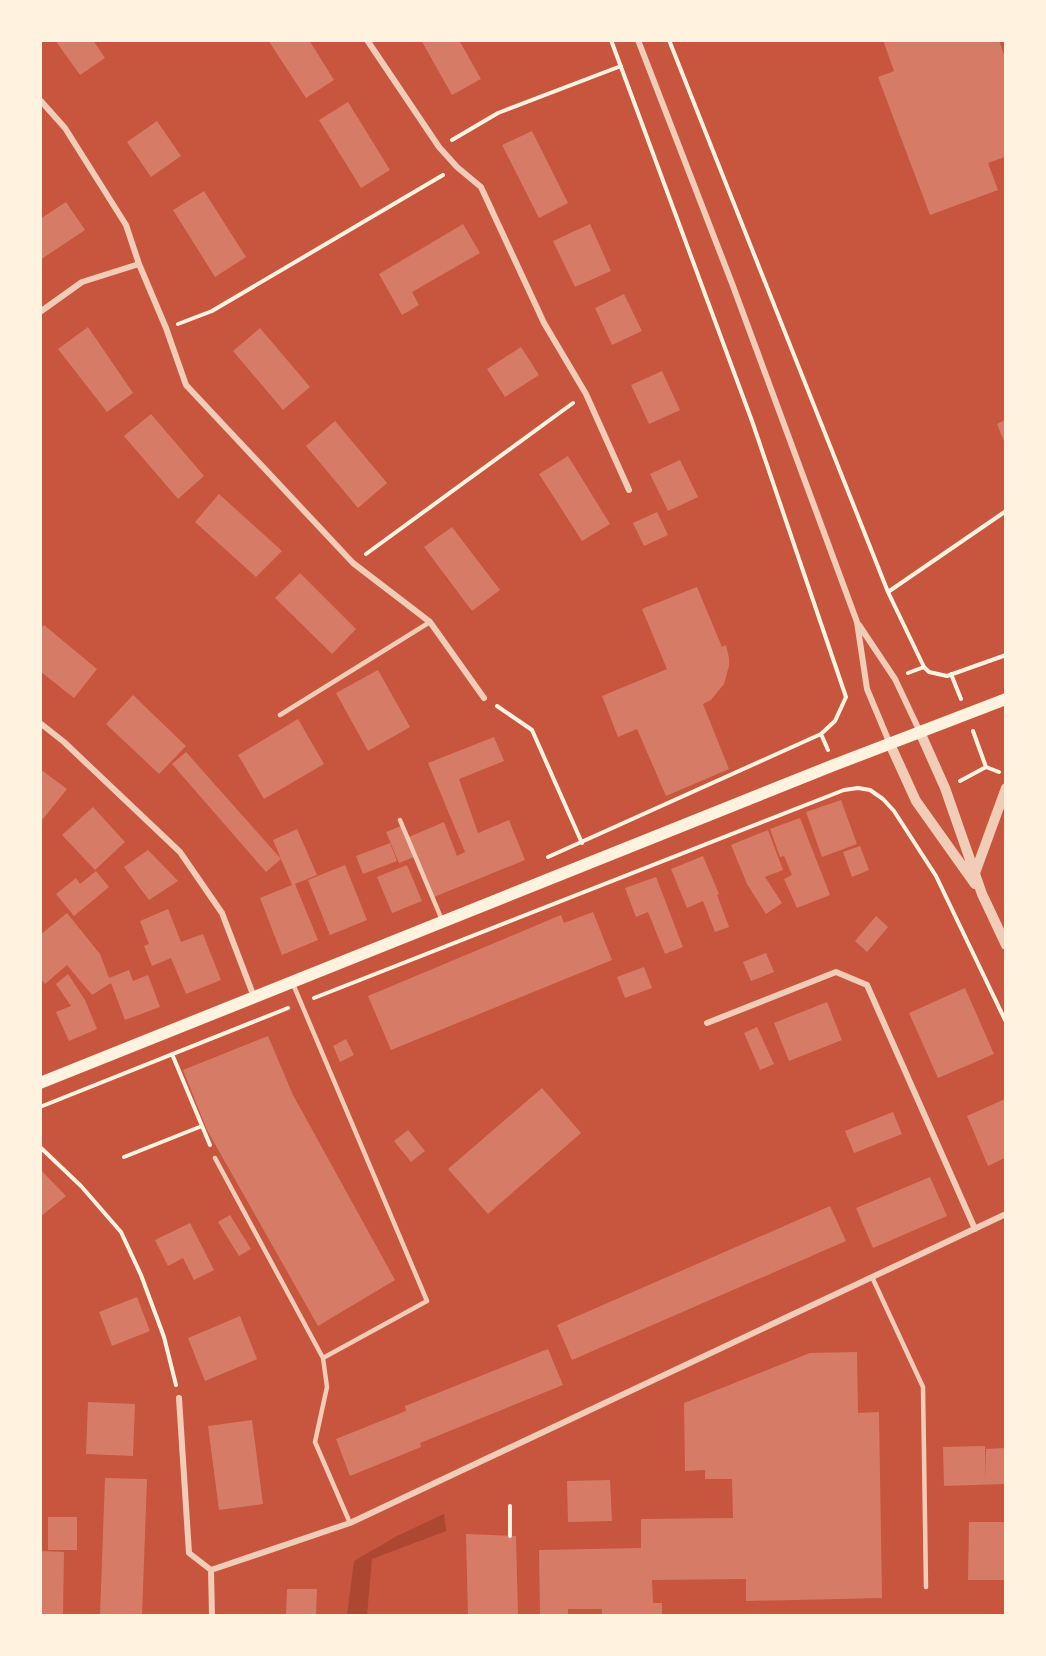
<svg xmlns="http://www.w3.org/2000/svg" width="1046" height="1656" viewBox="0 0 1046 1656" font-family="'Public Sans',sans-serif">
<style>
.green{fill:#ae4732}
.building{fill:#d67c66}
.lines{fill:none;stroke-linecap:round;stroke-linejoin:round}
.path{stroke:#fff3e0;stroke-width:4}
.service{stroke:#f1ccb7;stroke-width:4.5}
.minor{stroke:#f1ccb7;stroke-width:6}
.tertiary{stroke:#f1ccb7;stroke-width:10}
.secondary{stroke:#fff3e0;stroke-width:12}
</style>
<rect width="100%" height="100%" fill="#c8553d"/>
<path class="green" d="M444 1514 446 1531 372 1559 367 1615H347L354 1561 397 1536Z"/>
<path class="building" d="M55 40H93L105 58 80 75Z
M268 40H309L334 80 306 98Z
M421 40H459L481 79 452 95Z
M883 40H999L1005 58V157L988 163 998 190 930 215 878 77 894 71Z
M348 102 390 170 361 188 319 120Z
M157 121 181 156 151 177 127 142Z
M532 131 568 203 539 218 502 145Z
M204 191 246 257 215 277 173 210Z
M66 202 85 230 40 260V219Z
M463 224 480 253 412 292 419 305 402 315 379 274Z
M590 224 611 271 575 287 553 241Z
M624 294 642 331 612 345 595 308Z
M88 327 133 393 107 412 58 349Z
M260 328 310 387 283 410 233 351Z
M521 347 539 375 505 397 487 369Z
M662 371 680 410 649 424 631 385Z
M151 414 204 476 178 499 124 436Z
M1005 420V444L997 424Z
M335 421 387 483 358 508 306 446Z
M568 456 610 524 582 541 539 474Z
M680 460 698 497 668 511 650 474Z
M219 494 282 551 256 577 195 522Z
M657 512 668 535 644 546 633 523Z
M452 527 500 590 472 611 424 547Z
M300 573 356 629 332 654 275 598Z
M697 587 722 647 726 645 729 658V666L724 684 711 700 703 704 729 769 666 796 637 729 618 737 602 696 667 669 642 609Z
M44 625 97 669 74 698 40 671V629Z
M378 670 410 727 368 751 336 693Z
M133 695 186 746 159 774 106 724Z
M298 719 324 764 264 799 238 755Z
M494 737 504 761 459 779 478 833 509 820 525 860 434 897 409 837 444 822 457 856 465 852 428 763Z
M186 752 281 859 266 872 172 764Z
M40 769 67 789 42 820 40 819Z
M841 800 857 844 822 857 806 812Z
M93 807 125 842 95 870 62 835Z
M800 818 830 895 797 908 784 879 792 875 784 856 780 857 770 829Z
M401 826 414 857 399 863 386 832Z
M297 829 317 875 295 884 318 940 282 955 260 898 292 885 273 840Z
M768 830 783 870 765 877 782 903 766 914 747 884 731 845Z
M390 843 397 861 363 874 356 856Z
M860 846 869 870 852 877 843 852Z
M148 850 178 881 149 900 124 867Z
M703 856 719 894 717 895 729 927 715 932 703 901 687 908 671 869Z
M345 865 367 920 330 935 308 880Z
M407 865 422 901 392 913 377 877Z
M96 871 109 887 74 916 56 894 76 878 80 884Z
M656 877 683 947 665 954 648 912 636 917 625 888Z
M168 909 181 942 203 934 221 980 186 994 171 958 152 966 144 946 149 944 140 921Z
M593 912 612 960 391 1050 368 996 561 915 564 923Z
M67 913 100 954 109 978 129 970 133 981 148 975 160 1007 125 1020 111 983 92 995 67 965 45 984 40 978V935Z
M876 916 888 927 867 952 855 941Z
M766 953 774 972 751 981 743 962Z
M644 967 652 988 625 998 617 977Z
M68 974 85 1000 97 1029 69 1041 56 1012 71 1006 56 984Z
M965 988 994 1054 938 1078 909 1013Z
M827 1002 842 1040 789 1061 774 1023Z
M757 1027 774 1064 760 1070 744 1033Z
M268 1036 293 1095 395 1280 318 1326 207 1130 183 1070Z
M346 1039 354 1055 340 1062 333 1046Z
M542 1088 581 1133 488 1214 448 1169Z
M1005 1099V1158L988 1166 967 1116Z
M893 1112 902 1134 854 1153 845 1131Z
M408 1130 425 1151 411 1162 394 1141Z
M40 1169 66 1196 40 1217Z
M930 1177 947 1216 873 1248 856 1208Z
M830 1206 846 1241 572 1360 557 1325Z
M230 1215 251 1249 239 1256 218 1222Z
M190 1223 214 1270 194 1280 183 1258 168 1266 155 1240Z
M137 1297 150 1331 112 1346 99 1312Z
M240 1316 257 1359 205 1381 188 1338Z
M548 1349 563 1385 420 1443 421 1447 350 1476 336 1439 406 1411 405 1406Z
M857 1352 858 1413 879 1412 882 1598 746 1601V1579L652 1580 653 1603H662V1616H602V1609H568V1616H540L539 1550 641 1548V1519L733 1518 732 1479H705V1470L685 1471 684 1403 810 1353Z
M88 1402 135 1404 133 1456 86 1454Z
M252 1420 263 1504 219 1510 208 1426Z
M985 1446 986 1480V1449L1005 1448V1484L944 1486 943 1447Z
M105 1478 147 1479 142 1616H100Z
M610 1480 612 1521 568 1522 567 1481Z
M48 1517H77V1550H48Z
M969 1522H1005V1580H968Z
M466 1534 516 1536 518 1616H468Z
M41 1551 64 1552 63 1616H40Z
M287 1589H317L316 1616H286Z"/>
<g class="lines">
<path class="path" d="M669 40 888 592 924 667 929 672 947 676 1006 655
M452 140 498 113 621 66
M178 324 212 311 443 175
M366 554 573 403
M888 592 1006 511
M908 673 924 667
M951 674 961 699
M497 706 532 730 582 843
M973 731 986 767 999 772
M821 734 828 750
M960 781 986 767
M548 857 821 734 835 721 846 697 752 421 611 40
M314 998 844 790 858 788 870 790 883 799 894 811 936 876 1006 1022
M172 1054 210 1145
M40 1107 288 1008
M40 1147 81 1186 121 1232 141 1275 164 1337 176 1385
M124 1157 202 1126
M510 1506V1536"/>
<path class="service" d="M280 715 430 622
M400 820 442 920
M293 984 427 1301 323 1358 327 1387 315 1442 350 1523
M215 1158 323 1358
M872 1277 923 1387 926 1587"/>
<path class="minor" d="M367 40 439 147 457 167 481 187 544 323 586 394 629 490
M638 40 733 286 857 622 867 689 890 744
M40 100 65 128 126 225 139 264 166 328 186 385 353 563 430 622 484 698
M40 312 82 282 139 264
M859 625 895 679 920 732
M40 723 64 742 180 852 222 913 254 997
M707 1023 836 972 867 985 975 1229
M179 1398 189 1553 211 1570 212 1616
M211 1570 350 1523 1006 1214"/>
<path class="tertiary" d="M920 732 945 788 982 894 1006 945
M890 744 916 801 975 884
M975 873 1006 788"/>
<path class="secondary" d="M40 1083 834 765 1006 699"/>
</g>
<rect width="1046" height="1656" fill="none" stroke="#fff3e0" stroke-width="84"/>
</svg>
